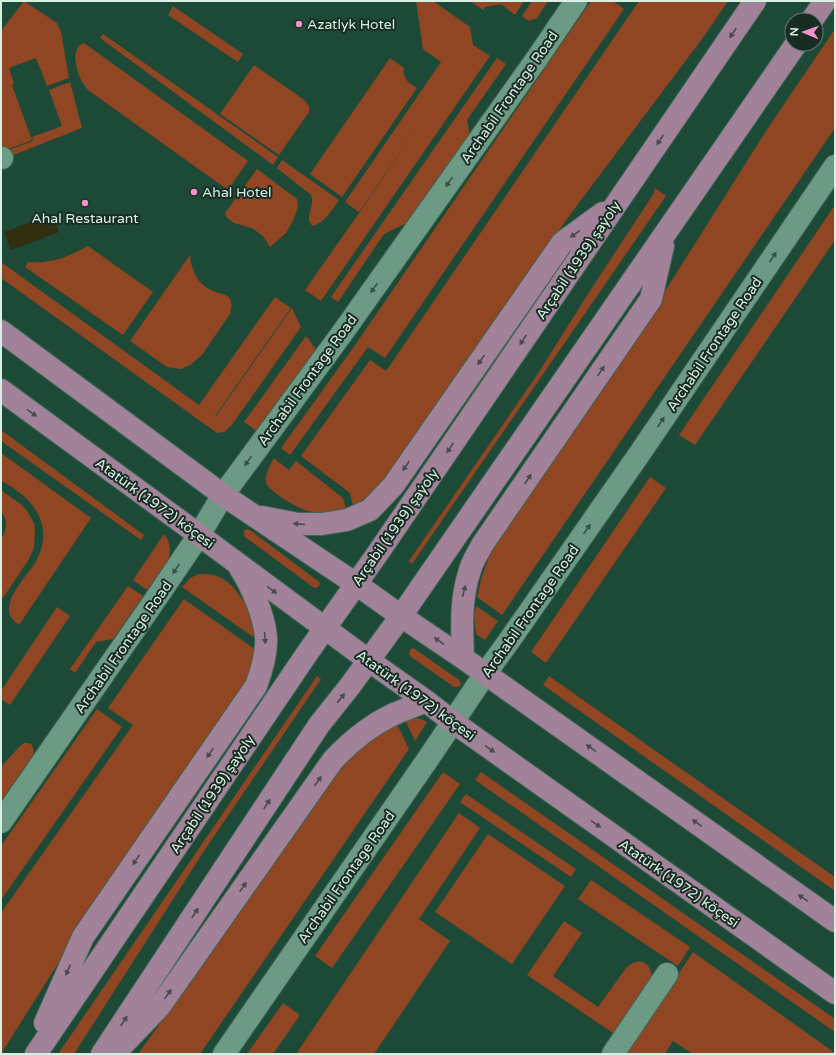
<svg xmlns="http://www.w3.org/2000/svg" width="836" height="1055" viewBox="0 0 836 1055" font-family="'Varela Round',sans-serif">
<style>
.green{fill:#904523}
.water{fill:#322f11}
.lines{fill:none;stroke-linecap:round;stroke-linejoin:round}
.minor-casing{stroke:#3c6655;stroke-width:24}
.major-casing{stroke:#3c6655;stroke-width:24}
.minor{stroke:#6c9a84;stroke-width:22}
.major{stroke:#a18298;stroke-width:22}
.oneway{fill:#494a4c}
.oneway2{fill:#365245}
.poi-dot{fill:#f690cf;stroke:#192c23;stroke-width:1.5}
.labels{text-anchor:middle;stroke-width:4;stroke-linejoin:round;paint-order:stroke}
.poi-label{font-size:14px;fill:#d8f0e4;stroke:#192c23;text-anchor:start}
.street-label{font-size:14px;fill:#d8f0e4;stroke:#192c23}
</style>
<rect width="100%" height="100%" fill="#1d4a37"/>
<path class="green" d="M24 1 57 23 61 32 69 78 47 86 36 58 9 68 14 84 12 85 32 140 1 152V31Z
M416 1H433L470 27 473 45 490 56 321 301 305 290 359 213 419 124 359 212 345 202 441 62 423 49Z
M470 1H524L515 15 501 4 485 7 483 10Z
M532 1H548L537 18 529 21 522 16Z
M591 1H613L624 9 385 358 368 347 290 455 281 448 353 348Z
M639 1H728L702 39 581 200 549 244 382 486C373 494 364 501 353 506L350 493 301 456 370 360 386 371Z
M173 6 243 54 238 62 168 15Z
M835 29V128L502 615 477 597 482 576 490 554 504 530 650 315 766 131Z
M103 34 278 157 273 165 100 38Z
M84 43 248 161 228 190 88 90C79 81 67 49 84 43Z
M390 58 404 68C402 79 409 83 417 88L342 197 310 174Z
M497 58 506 64 467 120 470 136 411 221 384 234 338 302 331 297Z
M254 65 303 99 309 106V112L279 155 220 114Z
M70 82 82 128 8 157 6 151 33 141 32 137 62 126 49 90Z
M282 160 339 200C332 210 325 222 313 226 303 219 316 206 311 195L277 168Z
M257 169 297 199 298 206 294 219 286 233 270 247 263 236 252 228 234 223 227 218 225 213Z
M655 188 666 196 412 564 409 561 539 372 586 297 654 193Z
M835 205V240L695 445 679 435Z
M88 246 153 292 123 335 25 267 28 262C51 264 68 257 88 246Z
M190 255C191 268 196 281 207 288 221 297 236 290 230 314L202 355 190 365 181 369 167 367 130 341Z
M1 262 199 405 275 297 291 308 215 416H216L292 308 301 327 231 426 224 432 217 433 1 278Z
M306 336 318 352 259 433 244 422Z
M1 430 144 535 141 540 1 441Z
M1 453 91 518 19 625C13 620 8 616 9 608 10 593 27 575 35 563 56 527 34 497 1 481Z
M274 458 289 470 296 461 343 498 346 509C334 512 323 514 312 512 302 511 268 492 266 482 265 474 270 465 274 458Z
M650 477 666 488 546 663 531 652Z
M1 490 22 505 27 511 34 523 35 531 34 548 29 559 3 598 2 597 1 592V538C8 530 7 519 1 511Z
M247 529 250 530 318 581 320 583 319 586 316 588 313 587 245 537 244 534V531Z
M164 534C170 540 171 551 169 558 167 565 152 583 147 590L133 580Z
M199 574C219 573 229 580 240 596 244 601 248 606 250 612 253 620 254 630 256 639L182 587 190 578Z
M128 586 143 596 113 639 96 642 75 673 70 669Z
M184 599 256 650 248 678 74 938 1 1054V913L133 725 108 708Z
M476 606 498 621 485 640 476 634 474 615Z
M57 607 70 616 10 705 1 699V691Z
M412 648 415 649 459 680 461 683 460 686 457 687H454L410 656 409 653 410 650Z
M317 676 321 679 204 851 74 1054H58Z
M549 676 835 877V891L543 685Z
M97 709 122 727 1 900V846Z
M413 718 421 719 427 722 415 741 405 720Z
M397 724 409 749 200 1054H138L236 918 335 773 361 745Z
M24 743C32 742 35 747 33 755L1 801V767L20 746Z
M443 772 460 784 332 968 315 956Z
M481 772 835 1019V1032L475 780Z
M466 794 576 869 571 877 460 802Z
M459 813 480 828 419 919 450 941 374 1054H296Z
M488 834 565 886 512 964 435 912Z
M591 880 690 947 678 966 578 899Z
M564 921 582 933 553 976 598 1007 626 968C638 956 651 961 652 978L616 1035 527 975Z
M693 952 835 1053V1054H693L673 1041 665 1054H626Z
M283 1003 300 1015 273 1054H247Z"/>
<path class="water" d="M52 214 59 232 11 250 4 232Z"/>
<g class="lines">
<g class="minor-casing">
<path id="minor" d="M1 158H2
M1 822 155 600 199 535 223 495 343 332 538 57 576 1
M224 1054 430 756 485 674 509 641 638 456 835 166
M613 1054 667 974"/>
</g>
<g class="major-casing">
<path id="major" d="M812 20 825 1
M1 331 223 495 356 584 401 616 463 658 835 921
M1 390 199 535 368 660 426 701 453 722 835 993
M262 517 298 524H322L347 520 370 510 393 486 562 243 603 213
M463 658C462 627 460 600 470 570 472 562 478 553 482 545L651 299 663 246
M45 1023 83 937 256 686C262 670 267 654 266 637 264 615 252 587 240 568
M115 1053 160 1006 333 760C350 742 369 726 392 715 403 710 415 706 426 701
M36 1054 306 655 380 550 755 1
M102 1054 319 725 350 686 401 616 796 44"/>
</g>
<use href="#minor" class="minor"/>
<use href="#major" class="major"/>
</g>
<defs><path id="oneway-solid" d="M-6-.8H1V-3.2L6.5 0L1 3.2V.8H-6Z"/></defs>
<g class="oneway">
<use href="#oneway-solid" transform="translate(733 33) rotate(124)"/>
<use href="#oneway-solid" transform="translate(660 140) rotate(124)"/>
<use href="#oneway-solid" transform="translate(575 234) rotate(144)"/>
<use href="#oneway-solid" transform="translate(523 340) rotate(124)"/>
<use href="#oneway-solid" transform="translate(481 360) rotate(125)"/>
<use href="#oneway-solid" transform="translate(601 371) rotate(-56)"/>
<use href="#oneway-solid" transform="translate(32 413) rotate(36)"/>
<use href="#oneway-solid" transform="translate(450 448) rotate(124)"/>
<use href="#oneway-solid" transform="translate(406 466) rotate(125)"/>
<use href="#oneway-solid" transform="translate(528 479) rotate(-56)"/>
<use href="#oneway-solid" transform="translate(299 524) rotate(-175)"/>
<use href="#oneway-solid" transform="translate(272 590) rotate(36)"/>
<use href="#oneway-solid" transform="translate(464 591) rotate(-76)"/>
<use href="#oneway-solid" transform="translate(265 638) rotate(87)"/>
<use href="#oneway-solid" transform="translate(439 641) rotate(-146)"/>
<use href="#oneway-solid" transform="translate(341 698) rotate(-52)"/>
<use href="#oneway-solid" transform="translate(591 748) rotate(-145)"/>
<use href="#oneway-solid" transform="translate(490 749) rotate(35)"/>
<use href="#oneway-solid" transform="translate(210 753) rotate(124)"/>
<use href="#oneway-solid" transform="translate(318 781) rotate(-55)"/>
<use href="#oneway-solid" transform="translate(267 804) rotate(-57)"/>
<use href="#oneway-solid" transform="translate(697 823) rotate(-145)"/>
<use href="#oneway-solid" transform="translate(596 824) rotate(35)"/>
<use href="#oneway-solid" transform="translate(136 860) rotate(124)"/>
<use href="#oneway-solid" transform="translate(243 887) rotate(-55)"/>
<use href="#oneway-solid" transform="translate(803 898) rotate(-145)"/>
<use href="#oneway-solid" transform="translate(195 913) rotate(-57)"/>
<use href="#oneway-solid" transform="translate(68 970) rotate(114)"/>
<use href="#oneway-solid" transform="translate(168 994) rotate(-55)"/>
<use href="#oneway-solid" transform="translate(124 1021) rotate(-57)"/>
</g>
<g class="oneway2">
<use href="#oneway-solid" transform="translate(449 182) rotate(125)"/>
<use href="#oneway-solid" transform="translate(773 257) rotate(-56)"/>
<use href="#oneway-solid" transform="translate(374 288) rotate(125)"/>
<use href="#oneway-solid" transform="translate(661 422) rotate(-56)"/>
<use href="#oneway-solid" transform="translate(248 461) rotate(126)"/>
<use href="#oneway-solid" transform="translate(587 529) rotate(-55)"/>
<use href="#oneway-solid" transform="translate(176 569) rotate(124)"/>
</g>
<g class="poi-dot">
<circle cx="299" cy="24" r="4"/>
<circle cx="194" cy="192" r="4"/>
<circle cx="85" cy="203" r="4"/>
</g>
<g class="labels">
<g class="poi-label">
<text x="307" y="29">Azatlyk Hotel</text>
<text x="202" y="197">Ahal Hotel</text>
<text x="85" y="223" text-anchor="middle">Ahal Restaurant</text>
</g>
<g class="street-label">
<text transform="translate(509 97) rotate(-55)" y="5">Archabil Frontage Road</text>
<text transform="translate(578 260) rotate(-56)" y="5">Arçabil (1939) şaýoly</text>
<text transform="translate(714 344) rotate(-56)" y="5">Archabil Frontage Road</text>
<text transform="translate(307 380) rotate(-54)" y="5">Archabil Frontage Road</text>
<text transform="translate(155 503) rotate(36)" y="5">Atatürk (1972) köçesi</text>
<text transform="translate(395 527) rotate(-55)" y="5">Arçabil (1939) şaýoly</text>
<text transform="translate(530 611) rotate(-55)" y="5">Archabil Frontage Road</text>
<text transform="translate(123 647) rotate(-55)" y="5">Archabil Frontage Road</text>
<text transform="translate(416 695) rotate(36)" y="5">Atatürk (1972) köçesi</text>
<text transform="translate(212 794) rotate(-56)" y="5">Arçabil (1939) şaýoly</text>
<text transform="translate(346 877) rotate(-55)" y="5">Archabil Frontage Road</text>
<text transform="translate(679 883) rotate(35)" y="5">Atatürk (1972) köçesi</text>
</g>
</g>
<rect width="836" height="1055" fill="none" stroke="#d8f0e4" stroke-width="4"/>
<g transform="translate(804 32) rotate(272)"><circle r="19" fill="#192c23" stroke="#657a70"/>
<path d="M0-3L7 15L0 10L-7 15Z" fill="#f690cf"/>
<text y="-6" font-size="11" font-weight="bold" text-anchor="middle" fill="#d8f0e4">N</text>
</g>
</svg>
